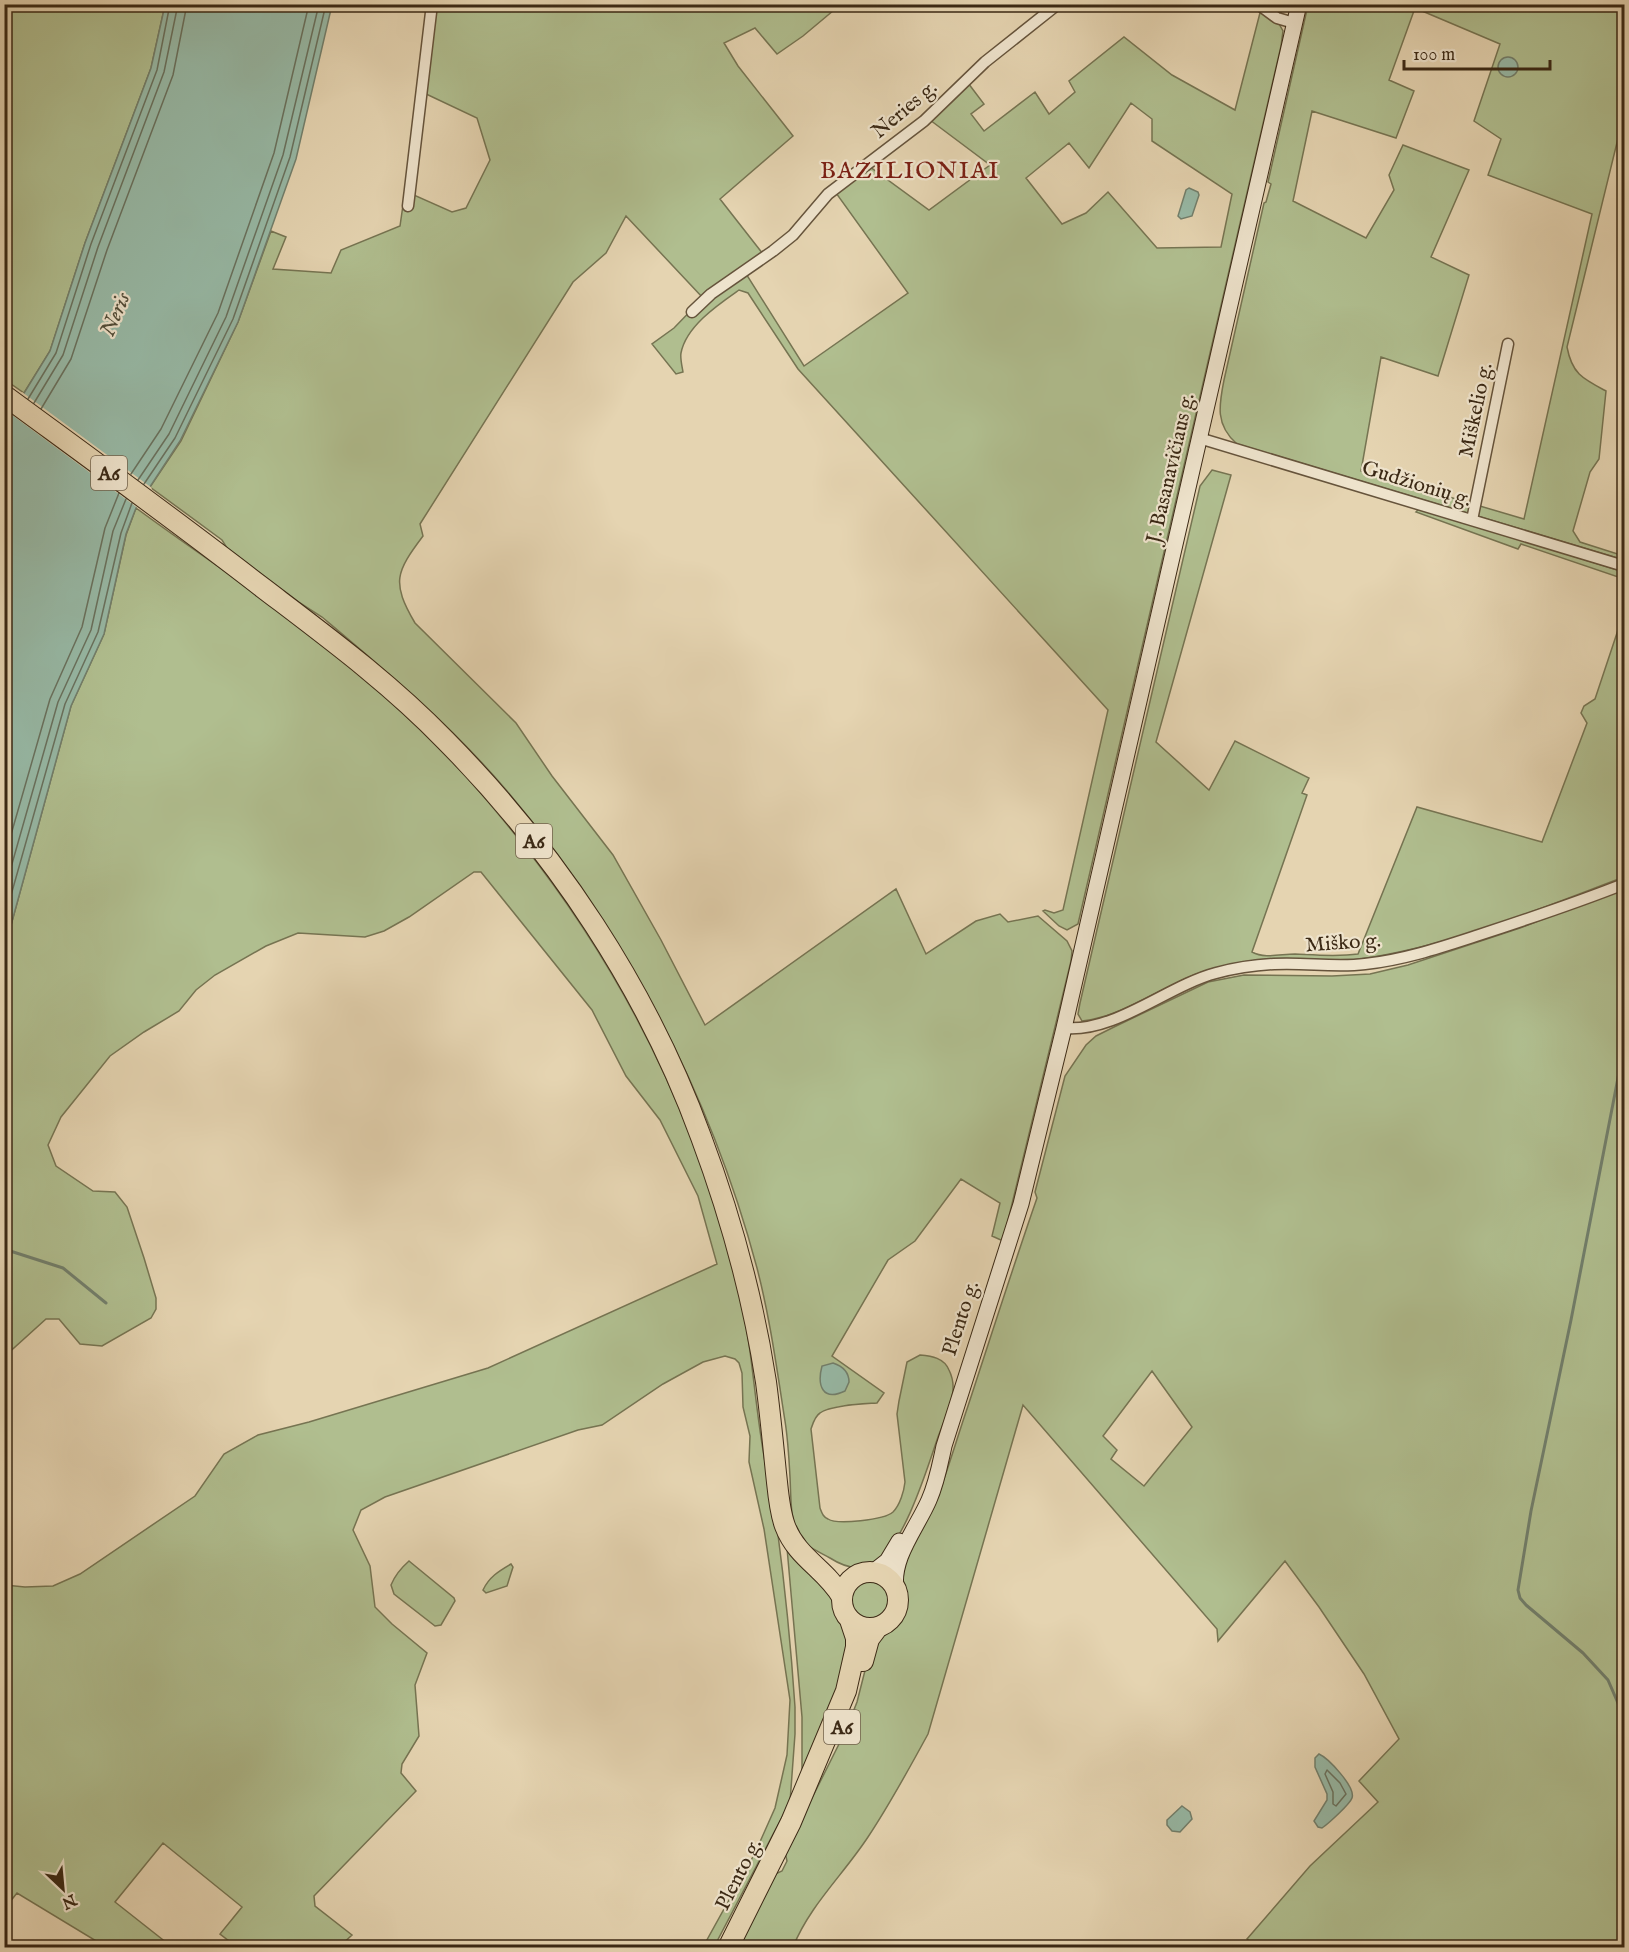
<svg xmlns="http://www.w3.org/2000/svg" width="1629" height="1952" viewBox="0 0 1629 1952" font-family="'IM FELL English',serif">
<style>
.green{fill:#b0be8f;stroke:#767452;stroke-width:1.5;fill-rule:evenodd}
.water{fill:#97b9a6;stroke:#727f6c;stroke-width:1.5}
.pier{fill:#e5d4b1}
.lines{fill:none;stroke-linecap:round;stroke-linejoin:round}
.shore{stroke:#69715e;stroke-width:1.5}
.stream{stroke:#727f6c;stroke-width:3}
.street-casing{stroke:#66543c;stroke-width:13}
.secondary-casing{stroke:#3b2915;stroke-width:17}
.highway-casing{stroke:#3b2915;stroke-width:22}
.street{stroke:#eee3cc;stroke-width:10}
.secondary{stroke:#eee3cc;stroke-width:15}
.highway{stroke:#e5d4b1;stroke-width:20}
.labels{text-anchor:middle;stroke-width:4.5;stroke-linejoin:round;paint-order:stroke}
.shield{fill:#eee3cc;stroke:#71614c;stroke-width:1.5}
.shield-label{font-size:20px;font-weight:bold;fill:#3b2915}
.street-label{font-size:21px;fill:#3b2915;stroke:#eee3cc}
.water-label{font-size:22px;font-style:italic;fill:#524d39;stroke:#eee3cc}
.quarter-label{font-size:24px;letter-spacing:1.5px;fill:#7a1f14;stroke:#eee3cc}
</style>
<rect width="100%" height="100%" fill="#e5d4b1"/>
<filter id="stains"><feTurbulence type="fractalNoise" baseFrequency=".00333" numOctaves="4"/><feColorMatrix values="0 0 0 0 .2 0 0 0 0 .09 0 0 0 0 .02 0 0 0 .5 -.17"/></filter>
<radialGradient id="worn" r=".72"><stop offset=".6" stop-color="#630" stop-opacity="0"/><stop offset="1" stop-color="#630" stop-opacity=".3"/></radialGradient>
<path class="green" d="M4 5H165L151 68 85 243 50 351 24 393 4 379Z
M436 5H840L803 36 777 54 755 28 724 43 738 66 793 136 720 199 763 254 743 269 804 366 908 293 836 193 870 167 929 210 990 165 930 120 968 83 984 104 971 114 984 131 1035 92 1049 114 1075 92 1069 81 1124 37 1172 75 1235 110 1262 5H1290L1281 12 1278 22 1283 31 1281 46 1078 924 1067 930 1059 926 1043 911 1045 910 1054 913 1063 910 1108 710 798 369 748 293 739 290C719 304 686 326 681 353 680 358 682 366 683 372L676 374 652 344 674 328 703 298 626 216 606 253 573 282 420 524 423 536C396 572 391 582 415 623L516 723 552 776 613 855 661 940 705 1025 896 889 926 954 976 921 1000 914 1008 922 1038 916 1067 941 1072 951 1071 961 1003 1241 992 1236 1000 1203 961 1179 915 1241 888 1260 832 1356 884 1393 877 1403C863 1404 831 1405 820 1413 815 1416 813 1423 811 1429L820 1508C822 1513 823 1517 828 1519 837 1525 884 1520 893 1512 900 1505 904 1491 905 1482L897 1414 899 1401 907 1362 920 1355C932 1356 944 1358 949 1370 953 1378 954 1388 952 1397 949 1411 943 1424 938 1437 927 1469 904 1545 876 1562 861 1572 844 1567 830 1558 818 1551 803 1546 797 1533 790 1516 791 1495 790 1477 789 1458 788 1440 785 1421 777 1370 770 1318 757 1268 710 1092 624 930 507 791 452 726 386 671 322 617L300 603 227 548 222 540 150 487 181 441 238 322 271 231 286 237 273 269 331 273 341 250 400 226 405 191 452 212 466 208 490 160 477 118 424 93ZM1131 103 1152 119V141L1232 194 1221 247 1157 248 1108 192 1086 213 1062 224 1026 178 1069 143 1089 168Z
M1308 5H1624V114L1567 347C1572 374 1583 379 1606 391L1599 459 1590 472 1573 531 1580 542 1624 556V560L1237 444C1215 425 1219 405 1224 380L1264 203 1266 202 1271 184 1268 182ZM1415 8 1500 44 1474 121 1501 139 1488 175 1592 214 1524 519 1361 471 1381 357 1438 376 1469 275 1431 257 1469 170 1403 145 1389 175 1394 190 1366 238 1293 201 1312 111 1396 138 1414 91 1389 80Z
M1212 470 1231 475 1156 742 1209 790 1235 741 1309 778 1302 793 1307 795 1252 952C1265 959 1281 954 1295 954 1316 955 1337 957 1358 954L1417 807 1542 842 1587 723 1581 713 1584 706 1595 699 1624 612V877C1539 909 1451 946 1360 959 1341 962 1321 959 1301 959 1274 957 1242 961 1216 968 1169 979 1129 1016 1082 1021L1078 1014 1080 1003 1200 486Z
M136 508C201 556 271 601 334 652 369 681 403 713 435 744 467 775 494 808 521 842 625 973 698 1123 738 1285 752 1342 754 1400 764 1456 768 1480 774 1504 777 1527 785 1587 791 1647 795 1707V1734L790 1802 714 1947H703L755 1853 775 1808 787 1755 790 1700 764 1529 749 1462 750 1436 743 1407 742 1373 739 1363 735 1359 725 1356 703 1362 663 1384 602 1425 578 1430 385 1497 361 1510 353 1530 370 1566 375 1607 392 1624 427 1653 415 1685 419 1736 402 1764 401 1773 416 1791 314 1896 315 1906 352 1935 339 1947H237L220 1934 242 1907 163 1843 115 1902 172 1947H106L17 1893 5 1908V1585L25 1587 53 1586 80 1574 195 1496 224 1454 258 1435 309 1422 488 1368 717 1264 698 1196 660 1120 626 1076 592 1010 481 872H474L409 917 384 931 365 937 298 933 266 946 215 975 196 990 179 1011 144 1032 110 1056 61 1117 48 1145 56 1166 93 1191 115 1192 127 1207 144 1258 156 1298V1309L151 1318 102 1346 80 1344 59 1319H46L5 1356V947L71 706 104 634 126 535Z
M1420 508 1624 572V579L1521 544 1518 549 1416 512Z
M1624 888V1947L1257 1948 1247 1939 1310 1866 1378 1802 1359 1781 1399 1739 1364 1674 1319 1607 1285 1561 1218 1641 1217 1629 1023 1405 928 1734C909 1769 890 1804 868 1837 843 1875 810 1905 793 1947L736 1948 773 1875 782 1871 787 1861 785 1852 846 1730 857 1702 872 1643C879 1633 892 1630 899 1619 910 1601 896 1582 903 1562 912 1541 927 1523 936 1501 948 1470 957 1438 968 1406 991 1336 1013 1267 1037 1198L1035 1192 1065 1076 1086 1045 1096 1036 1114 1027 1208 982 1244 975 1332 976 1370 974 1408 965 1520 928ZM1152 1371 1192 1427 1144 1486 1111 1459 1117 1450 1103 1436Z
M787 1548 835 1595V1606L842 1621 851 1654 802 1781V1717Z
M409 1561 454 1598 455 1601 441 1625 435 1626 394 1594 391 1585C395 1575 401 1568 409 1561Z
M511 1564 513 1567 507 1586 486 1593 483 1590C489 1577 499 1571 511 1564Z
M850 1601a20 20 0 1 1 40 0a20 20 0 1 1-40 0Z"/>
<path class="water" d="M165 5H332L296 159 238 322 180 441 136 508 126 534 104 634 71 706 5 947V424L50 351 85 243 151 68Z
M1498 67a10 10 0 1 1 20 0a10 10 0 1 1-20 0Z
M1189 188 1198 192 1199 195 1192 216 1181 219 1178 216 1186 190Z
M833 1363C842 1366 849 1372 849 1382L845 1391C822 1402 817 1385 822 1366Z
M1319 1754C1328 1758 1356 1787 1352 1798 1350 1804 1328 1824 1322 1828L1318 1827 1314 1821 1327 1800V1794L1315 1767V1758Z
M1182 1806 1190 1812 1192 1819 1180 1832 1172 1831 1167 1825V1820Z"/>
<path class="pier" d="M22 392 152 488 139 509 8 412Z"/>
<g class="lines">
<path class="shore" d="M28 399 56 353 91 244 157 70 170 4
M34 403 63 355 98 247 164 72 178 4
M41 409 71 359 107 250 173 75 187 4
M131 474 161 429 218 313 274 153 309 4
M138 480 169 434 226 317 283 155 319 4
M144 484 175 438 233 319 290 157 326 4
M4 859 50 699 82 627 105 528 119 493
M4 892 58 702 91 630 113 531 126 499
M4 920 65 704 98 632 121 533 132 503
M1327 1770 1340 1783 1346 1794 1336 1806 1333 1804V1792L1325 1774Z"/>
<path class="stream" d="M1624 1047 1571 1320 1531 1511 1518 1590 1520 1598 1526 1605 1583 1653 1608 1680 1624 1717
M4 1249 63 1268 106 1303"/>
<g class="street-casing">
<path id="street" d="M1258 4 1277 18 1294 23
M408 206 432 4
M692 312 711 294 773 251 793 235 828 194 924 121 985 62 1058 4
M1199 438 1624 566
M1472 520 1508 344
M1064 1028C1115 1033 1167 986 1216 973 1235 968 1255 965 1274 964 1305 962 1334 968 1365 964 1404 960 1442 947 1479 935 1528 919 1576 903 1624 884"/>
</g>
<g class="secondary-casing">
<path id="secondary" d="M873 1572 887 1561 899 1541
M896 1590C891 1558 917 1528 929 1500 937 1482 940 1464 944 1446L1021 1204 1064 1028 1299 4"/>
</g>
<g class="highway-casing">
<path id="highway" d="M4 395C91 459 178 522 263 588 326 636 390 683 445 740 556 852 647 989 701 1137 731 1217 753 1298 766 1382 770 1412 773 1443 776 1473 778 1490 779 1510 785 1526 797 1558 826 1569 842 1597
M842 1600a28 28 0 1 1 56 0a28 28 0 1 1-56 0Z
M863 1661 869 1639 878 1627
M728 1948 791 1822 846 1691 856 1647V1638L850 1620"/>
</g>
<use href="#street" class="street"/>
<use href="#secondary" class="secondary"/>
<use href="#highway" class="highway"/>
</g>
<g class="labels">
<g class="shield">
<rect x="91" y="456" width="36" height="34" rx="4.5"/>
<rect x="516" y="824" width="36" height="34" rx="4.5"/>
<rect x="824" y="1710" width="36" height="34" rx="4.5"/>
</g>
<g class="shield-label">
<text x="109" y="480">A6</text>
<text x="534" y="848">A6</text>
<text x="842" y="1734">A6</text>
</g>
<g class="street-label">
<text transform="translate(904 109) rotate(-40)" y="7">Neries g.</text>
<text transform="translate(1475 410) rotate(-78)" y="7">Miškelio g.</text>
<text transform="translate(1170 468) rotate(-77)" y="7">J. Basanavičiaus g.</text>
<text transform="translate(1417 483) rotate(17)" y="7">Gudžionių g.</text>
<text transform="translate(1343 942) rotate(-4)" y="7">Miško g.</text>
<text transform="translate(960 1318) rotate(-72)" y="7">Plento g.</text>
<text transform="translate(738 1874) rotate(-63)" y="7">Plento g.</text>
</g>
<g class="water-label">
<text transform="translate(114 314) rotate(-67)" y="8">Neris</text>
</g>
<g class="quarter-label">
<text x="910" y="178">BAZILIONIAI</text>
</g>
</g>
<rect width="1629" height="1952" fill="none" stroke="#e5d4b1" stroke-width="24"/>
<rect x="6" y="6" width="1617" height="1940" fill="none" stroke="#3b2915" stroke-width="3"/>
<rect x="12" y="12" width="1605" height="1928" fill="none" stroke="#3b2915" stroke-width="1.5"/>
<g transform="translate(63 1889) rotate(154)" stroke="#eee3cc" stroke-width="4.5" paint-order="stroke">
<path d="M0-4.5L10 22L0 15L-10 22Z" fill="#3b2915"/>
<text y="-9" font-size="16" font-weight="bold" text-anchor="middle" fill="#3b2915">N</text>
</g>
<path d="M1404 60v9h146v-9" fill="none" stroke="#3b2915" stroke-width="3"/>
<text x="1413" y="60" font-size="18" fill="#3b2915" stroke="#eee3cc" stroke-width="4.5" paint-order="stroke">100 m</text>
<rect width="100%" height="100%" filter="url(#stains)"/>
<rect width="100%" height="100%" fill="url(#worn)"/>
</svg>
